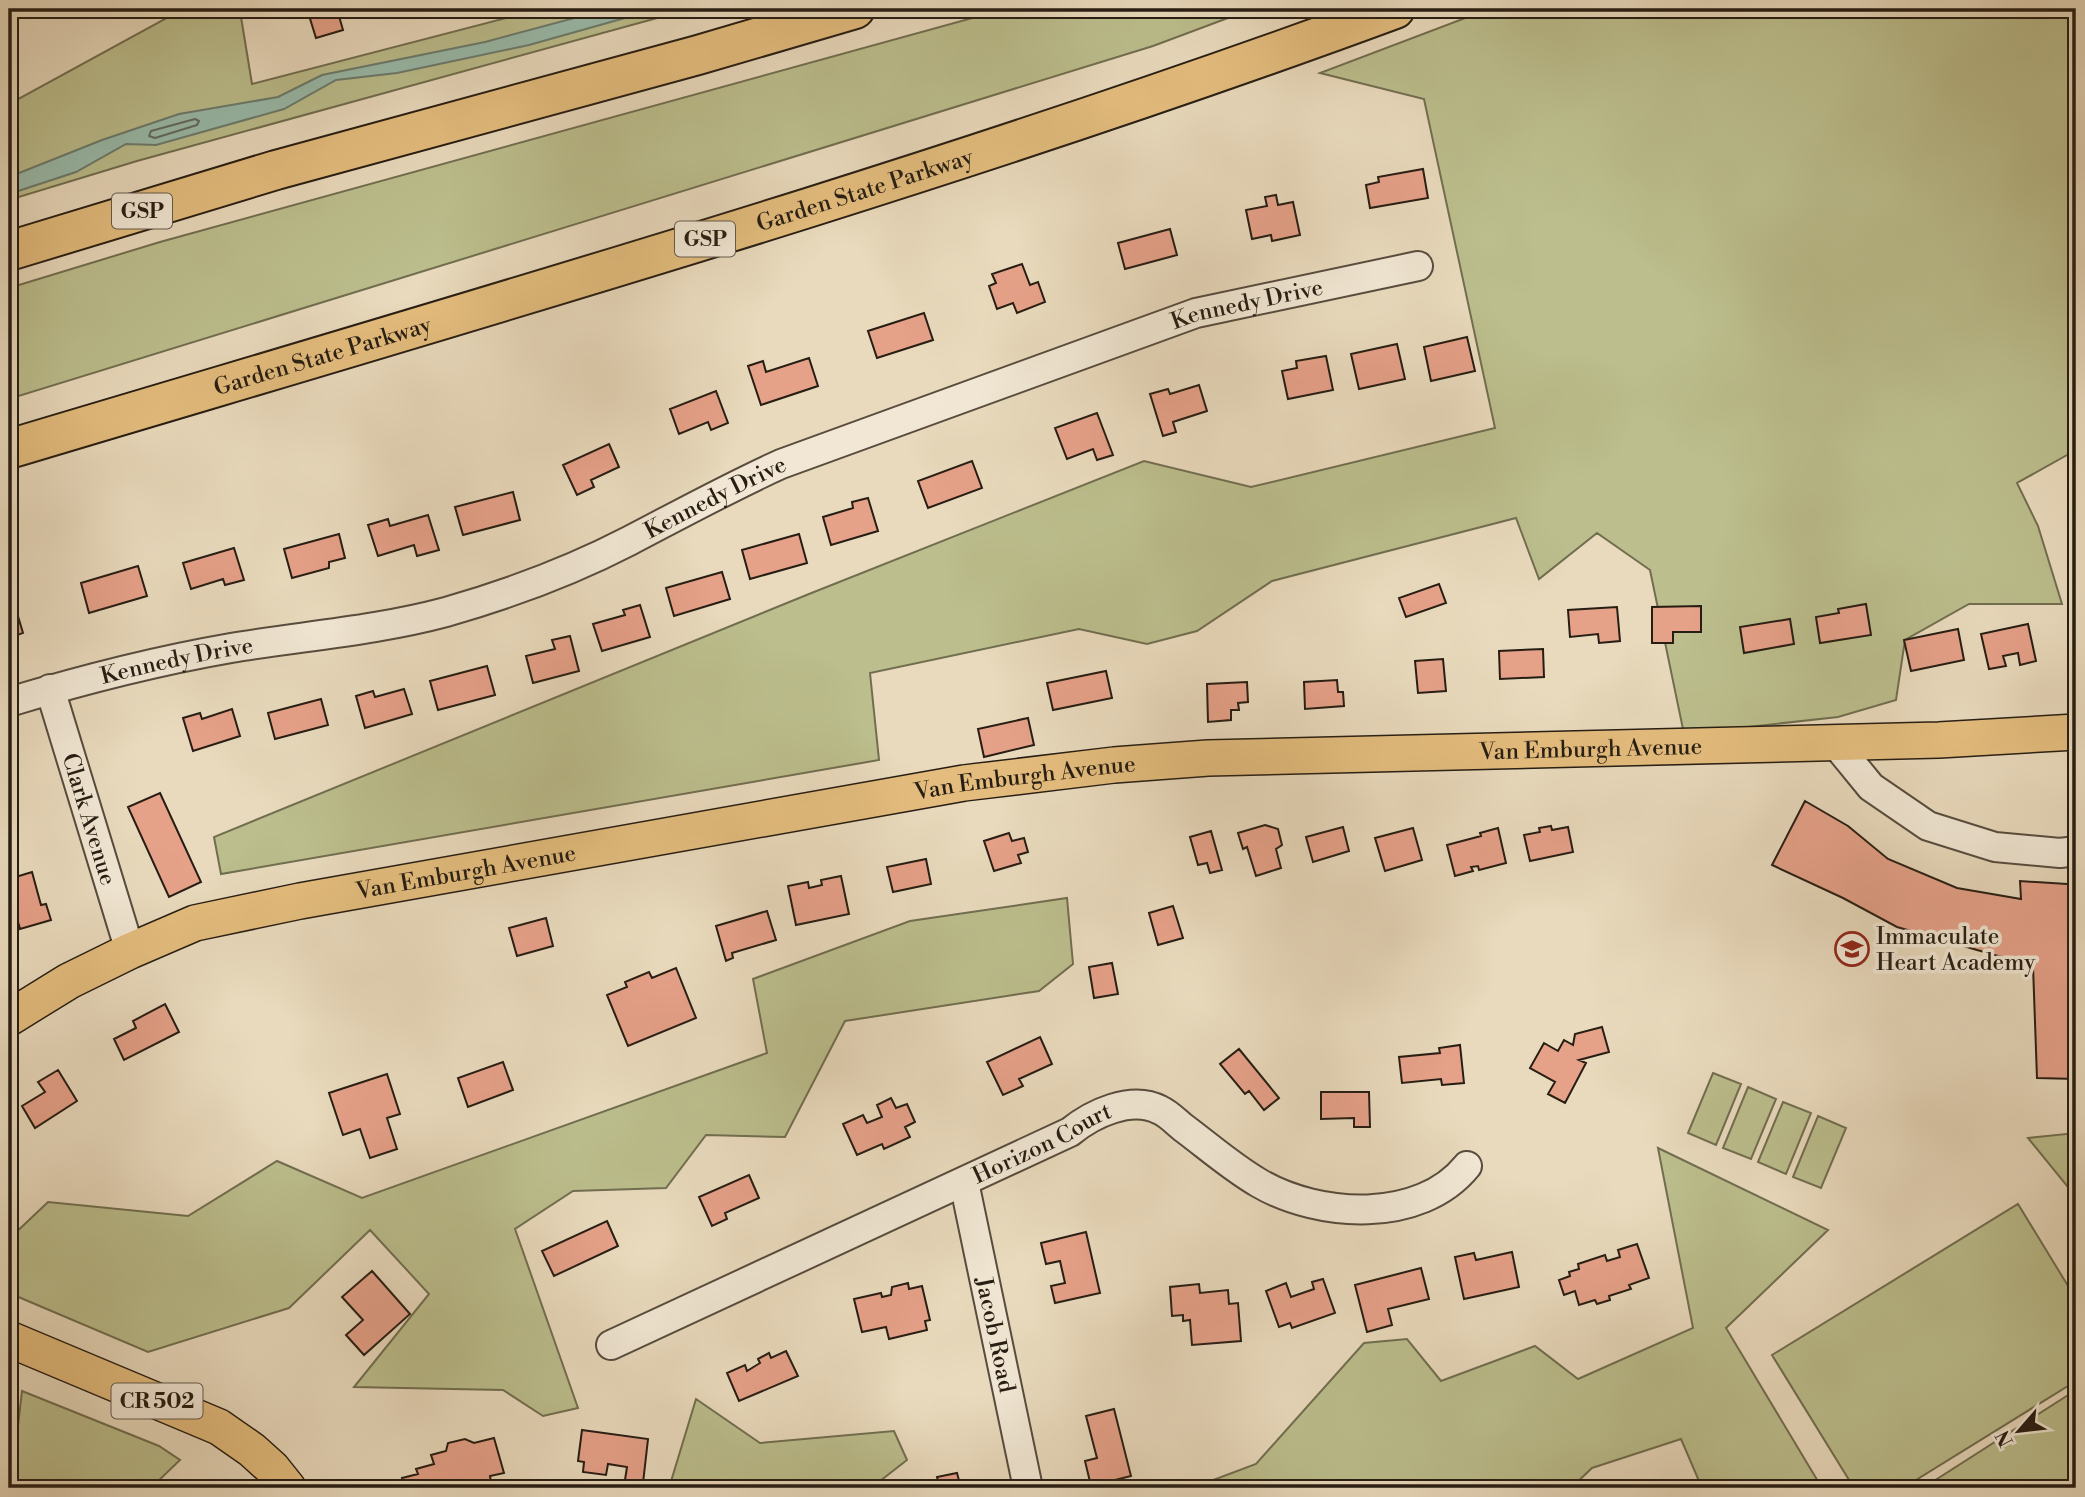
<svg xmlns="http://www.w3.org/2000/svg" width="2085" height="1497" viewBox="0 0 2085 1497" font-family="'Libre Bodoni',serif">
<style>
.green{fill:#bcbe8d;stroke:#716e50;stroke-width:2}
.water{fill:#99bbab;stroke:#6b7c6e;stroke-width:2}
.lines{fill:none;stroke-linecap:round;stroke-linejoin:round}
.shore{stroke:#606c5f;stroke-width:2}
.building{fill:#e6a189;stroke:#261d13;stroke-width:2}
.minor-casing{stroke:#574c3e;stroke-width:32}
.major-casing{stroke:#261d13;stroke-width:38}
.highway-casing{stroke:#261d13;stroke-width:42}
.minor{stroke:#f1e7d4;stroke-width:28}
.major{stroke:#e4bd7e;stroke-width:35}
.highway{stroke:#e4bd7e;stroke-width:38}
.labels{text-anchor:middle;stroke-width:7;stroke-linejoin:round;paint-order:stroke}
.shield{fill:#f1e7d4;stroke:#635a4d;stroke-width:2}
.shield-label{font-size:21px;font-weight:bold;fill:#261d13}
.street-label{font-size:23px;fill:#261d13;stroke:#f1e7d4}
.poi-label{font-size:23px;fill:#261d13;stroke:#f1e7d4;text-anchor:start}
</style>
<rect width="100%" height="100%" fill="#e9dabd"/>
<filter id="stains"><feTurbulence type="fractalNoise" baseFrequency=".00286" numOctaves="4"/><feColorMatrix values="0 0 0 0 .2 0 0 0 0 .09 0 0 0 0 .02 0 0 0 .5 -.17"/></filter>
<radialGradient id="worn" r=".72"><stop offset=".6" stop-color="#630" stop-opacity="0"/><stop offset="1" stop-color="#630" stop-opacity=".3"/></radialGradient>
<path class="green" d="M176 9H243L240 11 252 84 541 9H690L137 161 9 200V104L165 19Z
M1005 9H1252L1153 46 9 399V288L160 242Z
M1489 9H2076V450L2017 483 2038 526 2062 604H1969L1905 640 1896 700 1838 717 1684 734 1650 570 1597 533 1539 579 1516 518 1272 581 1197 631 1147 644 1079 629 870 673 879 760 221 874 214 837 809 594 1144 461 1251 487 1495 428 1424 99 1320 73Z
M1067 898 1073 964 1039 991 845 1021 785 1137 706 1135 666 1188 573 1191 515 1229 578 1408 543 1416 503 1390 354 1387 429 1294 370 1230 289 1308 148 1352 9 1293V1239L48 1202 188 1216 277 1161 362 1198 767 1053 753 979 910 921Z
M1713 1073 1741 1084 1716 1145 1688 1133Z
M1748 1087 1776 1099 1751 1159 1723 1148Z
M1783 1102 1811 1113 1786 1174 1758 1162Z
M1818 1116 1846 1128 1821 1188 1793 1177Z
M2076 1133V1197L2028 1138Z
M1658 1148 1828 1230 1726 1328 1822 1488H1702L1681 1439 1592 1468 1571 1488H1192L1256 1464 1364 1343 1407 1339 1441 1381 1535 1346 1578 1379 1693 1328Z
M2018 1204 2076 1299V1381L1903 1488H1854L1772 1355Z
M2076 1390V1488H1923Z
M22 1391 159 1446 180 1460 152 1487 9 1488V1449L16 1443Z
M696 1399 760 1443 894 1431 907 1460 871 1488H669Z"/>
<path class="water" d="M608 9H657L529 45 397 73 336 80 284 109 156 145 126 144 76 172 9 194V177L102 140 179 114 278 97 322 75 485 42Z"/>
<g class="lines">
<path class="shore" d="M195 119 199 121 197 125 155 138 149 136 151 131Z"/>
</g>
<path class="building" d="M307 9H337L343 30 316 38Z
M1423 169 1428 198 1370 208 1366 185 1379 182 1378 177Z
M1276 195 1278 205 1293 202 1300 235 1272 241 1271 235 1252 239 1246 210 1267 206 1265 197Z
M1170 229 1177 255 1125 269 1118 243Z
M1022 264 1030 285 1038 282 1045 302 1017 313 1013 303 997 309 989 286 996 283 992 274Z
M924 313 933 340 877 358 868 331Z
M1467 337 1475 371 1431 381 1424 347Z
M1397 344 1405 379 1359 389 1351 354Z
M1326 356 1333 390 1288 399 1282 371 1297 368 1296 361Z
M809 358 818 386 761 405 748 366 763 361 766 372Z
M1199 385 1207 411 1173 422 1176 432 1163 436 1150 394 1168 389 1170 394Z
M716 391 728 423 711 430 708 422 679 434 670 409Z
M1097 413 1113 455 1097 460 1093 449 1067 459 1055 428Z
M609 444 619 467 591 480 594 487 577 495 563 465Z
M972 461 982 488 928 508 918 481Z
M513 492 520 520 463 535 455 507Z
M868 498 878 531 831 545 823 517 853 508 852 502Z
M428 515 439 550 417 556 414 545 378 556 368 525 388 519 390 526Z
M339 534 345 558 329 562V568L292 578 284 549Z
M799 534 807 563 750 579 742 550Z
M234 548 244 580 225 585 223 579 191 589 183 563Z
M138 566 147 596 89 613 81 583Z
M722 572 730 599 674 616 666 588Z
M1439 584 1446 603 1406 617 1399 598Z
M14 603 23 633 9 638V604Z
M1866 604 1871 635 1820 643 1816 617 1839 613 1838 609Z
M640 605 650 637 602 651 593 624 625 615 623 610Z
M1701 606V632H1673V643H1652V607Z
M1617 607 1620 641 1599 643 1598 634 1570 637 1568 610Z
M1790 619 1794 644 1744 653 1740 627Z
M2028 624 2036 661 2020 665 2018 653 2003 656 2006 666 1989 669 1981 634Z
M1958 629 1964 660 1911 671 1904 640Z
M570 636 579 671 533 683 526 656 555 649 552 640Z
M1543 649 1544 677 1500 679 1499 651Z
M1443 659 1446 691 1418 693 1415 661Z
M487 666 495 695 438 710 430 681Z
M1106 671 1112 698 1053 710 1047 683Z
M1337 680 1338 692H1343L1344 706 1305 709 1304 682Z
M1247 682 1248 702 1238 703 1239 710H1231V720L1208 722 1207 684Z
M404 689 412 714 365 728 356 696 373 691 375 697Z
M321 699 328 725 275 739 268 713Z
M232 709 240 736 193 751 183 718 200 713 202 719Z
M1028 718 1034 745 984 757 978 729Z
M160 793 201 882 169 897 128 807Z
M1805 801 1848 826 1888 859 1957 888 2021 899 2020 881 2067 884 2076 883V1079L2037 1078 2033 966 1897 927 1843 898 1772 865Z
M1265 825 1278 829 1282 845 1276 849 1281 868 1256 876 1247 847 1243 849 1238 833Z
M1551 826 1552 830 1568 827 1573 852 1530 861 1524 835 1540 832 1539 828Z
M1343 827 1349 851 1313 862 1306 837Z
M1413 828 1422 860 1385 871 1375 838Z
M1498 828 1506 863 1479 870 1478 866 1471 867 1473 871 1455 876 1447 845 1481 836 1480 833Z
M1211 831 1222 870 1210 873 1207 863 1198 865 1190 837Z
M1009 833 1012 841 1024 838 1028 852 1018 855 1021 863 994 871 984 841Z
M926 859 931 884 893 892 887 867Z
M32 872 41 905 46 904 51 920 20 929 9 890V879Z
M841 876 849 914 796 925 788 886 808 882 809 888 822 885 821 880Z
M1173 906 1183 938 1158 945 1149 913Z
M767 911 776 940 732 953 733 958 726 961 716 926Z
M546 918 553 946 517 956 509 928Z
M1112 963 1118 994 1094 998 1089 967Z
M676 968 696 1018 628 1046 607 995 627 987 625 982 649 972 652 978Z
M165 1004 179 1032 124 1060 114 1039 136 1028 133 1021Z
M1602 1027 1609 1052 1579 1060 1586 1063 1565 1103 1548 1094 1555 1082 1530 1068 1544 1043 1558 1051 1564 1040 1573 1045 1575 1034Z
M1040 1037 1052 1064 1019 1079 1023 1086 1003 1095 987 1062Z
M1460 1045 1464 1083 1442 1085 1441 1079 1402 1083 1399 1057 1440 1053 1439 1048Z
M1239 1049 1279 1098 1264 1110 1249 1091 1245 1094 1220 1064Z
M503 1062 513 1090 468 1107 458 1078Z
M58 1070 77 1101 35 1128 22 1106 45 1092 38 1082Z
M387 1074 400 1114 387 1118 397 1149 370 1158 360 1129 343 1135 329 1093Z
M1321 1092H1369L1370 1127H1354V1118L1321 1119Z
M891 1098 896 1108 907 1104 915 1122 905 1127 910 1137 884 1149 882 1144 857 1155 843 1124 863 1115 867 1123 882 1117 877 1105Z
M749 1175 759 1198 725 1213 727 1219 712 1226 699 1197Z
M607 1221 618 1246 554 1276 542 1251Z
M1086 1232 1100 1293 1055 1303 1051 1286 1065 1283 1060 1261 1046 1264 1041 1243Z
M1637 1244 1649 1278 1629 1285 1631 1289 1609 1296 1610 1300 1597 1304 1595 1300 1579 1305 1575 1291 1564 1295 1559 1280 1570 1276 1569 1272 1579 1269 1578 1264 1605 1255 1607 1261 1620 1257 1618 1250Z
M1512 1252 1519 1287 1464 1299 1455 1257 1474 1253 1476 1260Z
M1421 1268 1429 1299 1388 1309 1392 1325 1367 1332 1355 1285Z
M372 1271 410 1314 364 1355 346 1335 363 1320 342 1297Z
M1323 1279 1335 1313 1292 1328 1290 1323 1279 1327 1266 1291 1286 1283 1291 1297 1314 1289 1312 1282Z
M908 1283 909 1289 922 1286 930 1320 925 1321 927 1330 889 1339 886 1327 862 1332 854 1299 881 1293 882 1297 891 1295 892 1287Z
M1199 1284 1200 1293 1228 1290 1229 1304 1238 1303 1241 1341 1192 1345 1190 1320 1183 1321V1315L1172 1316 1170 1287Z
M786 1351 798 1376 739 1401 727 1373 745 1365 747 1371 760 1363 758 1359 769 1353 771 1358Z
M1114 1409 1131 1476 1091 1486 1085 1461 1097 1458 1086 1416Z
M582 1430 648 1439 643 1483 625 1480 627 1467 608 1464 606 1475 583 1472 584 1462 578 1461Z
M494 1438 504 1473 490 1476 491 1482 471 1487 469 1481 443 1488H405L402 1478 418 1474 416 1469 434 1464 431 1455 446 1451 448 1443 465 1439 474 1443Z
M957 1473 961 1488H940L937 1477Z"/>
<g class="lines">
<g class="minor-casing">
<g id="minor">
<path id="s1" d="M50 689 130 951"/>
<path id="s2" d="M9 702C82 680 156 661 231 648 303 636 375 631 446 612 509 594 571 571 629 541 679 515 728 488 781 464L1196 313 1418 266"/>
<path d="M1835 743 1871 787 1928 826 1995 847 2060 853 2076 851"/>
<path id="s3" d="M964 1182 1028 1488"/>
<path id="s4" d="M611 1345 1070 1132C1092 1114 1131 1095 1160 1110 1169 1114 1177 1123 1185 1129 1209 1147 1233 1168 1259 1183 1319 1218 1420 1224 1467 1166"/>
</g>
</g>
<g class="major-casing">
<g id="major">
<path id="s5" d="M9 1018 69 981 130 951 195 923 300 901 964 783 1114 765 1208 758 1939 740 2076 732"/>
<path d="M9 1339 219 1427 252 1450 272 1468 288 1488"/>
</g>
</g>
<g class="highway-casing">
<g id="highway">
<path d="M9 251 276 170 698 55 855 9"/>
<path id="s6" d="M9 449C473 310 940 177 1395 9"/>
</g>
</g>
<use href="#minor" class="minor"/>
<use href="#major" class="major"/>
<use href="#highway" class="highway"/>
</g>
<defs>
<g id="school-ring" transform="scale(1.75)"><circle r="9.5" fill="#f1e7d4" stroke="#8f2418" stroke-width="1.5"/><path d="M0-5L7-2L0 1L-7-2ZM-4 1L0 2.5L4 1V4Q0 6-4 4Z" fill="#8f2418"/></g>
</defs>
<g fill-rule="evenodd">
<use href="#school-ring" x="1852" y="949"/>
</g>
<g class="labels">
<g class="shield">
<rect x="112" y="193.5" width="60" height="35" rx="5"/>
<rect x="675" y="221.5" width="60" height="35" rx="5"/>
<rect x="111.5" y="1383.5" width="91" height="35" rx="5"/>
</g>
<g class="shield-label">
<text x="142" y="218">GSP</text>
<text x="705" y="246">GSP</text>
<text x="157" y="1408">CR 502</text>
</g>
<g class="street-label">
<text dy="8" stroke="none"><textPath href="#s6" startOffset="894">Garden State Parkway</textPath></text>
<text dy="8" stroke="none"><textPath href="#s2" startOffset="1307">Kennedy Drive</textPath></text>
<text dy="8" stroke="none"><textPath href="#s6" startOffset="327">Garden State Parkway</textPath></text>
<text dy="8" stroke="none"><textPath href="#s2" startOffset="740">Kennedy Drive</textPath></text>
<text dy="8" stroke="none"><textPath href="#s2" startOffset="173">Kennedy Drive</textPath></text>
<text dy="8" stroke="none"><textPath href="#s5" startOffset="1619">Van Emburgh Avenue</textPath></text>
<text dy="8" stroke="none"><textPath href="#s5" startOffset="1052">Van Emburgh Avenue</textPath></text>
<text dy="8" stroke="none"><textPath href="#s1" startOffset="136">Clark Avenue</textPath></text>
<text dy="8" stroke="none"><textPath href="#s5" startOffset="485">Van Emburgh Avenue</textPath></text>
<text dy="8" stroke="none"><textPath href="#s4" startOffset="476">Horizon Court</textPath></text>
<text dy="8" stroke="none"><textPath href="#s3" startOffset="156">Jacob Road</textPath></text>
</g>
<g class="poi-label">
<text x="1876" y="944">Immaculate<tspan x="1876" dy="26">Heart Academy</tspan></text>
</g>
</g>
<rect width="2085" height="1497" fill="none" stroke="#e9dabd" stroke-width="35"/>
<rect x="10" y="10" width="2064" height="1476" fill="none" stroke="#261d13" stroke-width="3.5"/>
<rect x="18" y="18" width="2050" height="1462" fill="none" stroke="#261d13" stroke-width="2"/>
<g transform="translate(2019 1431) rotate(242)" stroke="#f1e7d4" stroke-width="5" paint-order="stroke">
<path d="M0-5L12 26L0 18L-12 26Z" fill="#261d13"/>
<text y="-10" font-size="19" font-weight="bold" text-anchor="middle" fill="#261d13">N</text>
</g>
<rect width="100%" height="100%" filter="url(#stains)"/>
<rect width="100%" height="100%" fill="url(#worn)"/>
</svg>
